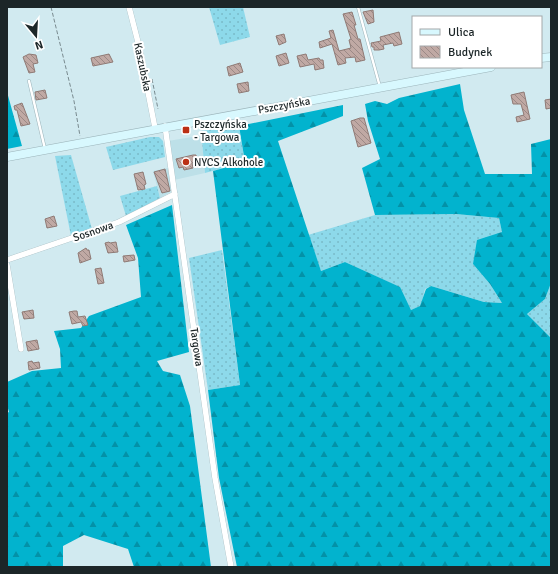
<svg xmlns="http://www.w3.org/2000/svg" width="558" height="574" viewBox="0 0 558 574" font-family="Signika,sans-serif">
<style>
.built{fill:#bde0e8}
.grass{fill:url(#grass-dots)}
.forest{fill:url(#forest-firs)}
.building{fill:url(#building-back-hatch);stroke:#8f7a75}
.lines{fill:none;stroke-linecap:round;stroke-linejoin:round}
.service-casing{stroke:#9db5bb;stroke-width:3.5}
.minor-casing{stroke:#9db5bb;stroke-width:6}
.secondary-casing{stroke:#9db5bb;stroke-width:9}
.path{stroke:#798a8f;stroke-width:1;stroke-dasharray:4 2;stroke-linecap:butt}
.service{stroke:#fff;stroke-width:2.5}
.minor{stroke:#fff;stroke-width:5.5}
.secondary{stroke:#d8f8fe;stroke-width:8}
.poi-dot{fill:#bb3015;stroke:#fff;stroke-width:1.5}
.labels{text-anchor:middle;stroke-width:4;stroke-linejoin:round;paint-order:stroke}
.street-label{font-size:11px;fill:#1c2628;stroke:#fff}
.poi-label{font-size:11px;fill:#1c2628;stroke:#fff;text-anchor:start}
</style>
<defs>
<pattern id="grass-dots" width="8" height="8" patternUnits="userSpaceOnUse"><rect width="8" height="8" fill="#8dd9ea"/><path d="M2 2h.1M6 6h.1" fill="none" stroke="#79bac9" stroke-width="1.8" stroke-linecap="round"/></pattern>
<pattern id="forest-firs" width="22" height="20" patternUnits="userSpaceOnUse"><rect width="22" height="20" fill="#02b3ce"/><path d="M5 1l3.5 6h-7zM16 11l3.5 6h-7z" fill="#0391a7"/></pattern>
<pattern id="building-back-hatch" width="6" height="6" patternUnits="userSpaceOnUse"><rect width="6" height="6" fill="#c0a9a4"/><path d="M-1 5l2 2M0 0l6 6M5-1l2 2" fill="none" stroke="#9b8986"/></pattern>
</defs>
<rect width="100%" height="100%" fill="#d1eaf0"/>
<path class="built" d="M201 131 205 173 174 180 168 141 198 136Z
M168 168 172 191 160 198 153 171Z"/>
<path class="grass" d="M209 7H243L250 37 220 45Z
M239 126 245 162 205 173 201 131Z
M150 137H159L163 141 165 157 113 170 106 147Z
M71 155 92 229 71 236 55 156Z
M157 186 160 198 126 216 120 196Z
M456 214 499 218 502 232 473 264 490 284 502 303 484 302 431 286 425 289 421 306 411 310 399 287 345 262 321 271 308 235 375 215Z
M222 250 240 385 208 390 189 258Z
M551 283V338L527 314 545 299Z"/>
<path class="forest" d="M460 84 464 110 485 174H532L531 144 551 139V283L545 299 527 314 551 338V567H237L219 478 208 390 240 385 213 171 245 162 239 126 343 105V116L278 141 321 271 345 262 400 287 411 310 420 306 426 289 431 286 484 302 502 303 490 284 473 264 477 240 502 232 499 218 456 214 375 215 362 168 380 159 368 121 365 104 375 101 387 104 399 98Z
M7 92 22 146 7 149Z
M172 205 189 352 157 361 163 371 180 375 190 406 211 567H134L128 549 84 535 63 546V567H7V413L9 412 7 405V382L32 371 61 368 60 349 54 331 81 328 89 316 141 297 138 258 126 225Z"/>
<path class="building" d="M373 10 374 22 368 24 363 12Z
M352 12 356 25H354L358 39H360L365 60 356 62 355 57 345 58 346 63 338 65 332 44 320 48 319 42 331 38 329 31 333 30 339 51 351 48 349 40 351 39 343 14Z
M399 32 402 44 394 46 393 43 383 45 384 49 379 50H374V47H372L371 43 381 41 380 37Z
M284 34 286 42 279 45 276 36Z
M286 53 289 63 279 66 276 56Z
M29 54 36 55 38 63 33 64 35 72 29 73 23 57Z
M109 54 113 62 93 66 91 58Z
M306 54 308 60 319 58 320 60H323L324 68 315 70 314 64 300 67 297 56Z
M240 63 243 72 229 76 227 67Z
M248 82 249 91 239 93 237 84Z
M45 90 47 98 36 100 35 92Z
M524 92 530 119 517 122 516 117 524 115 521 104H513L511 95Z
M551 99V108L546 109 545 100Z
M22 103 30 124 21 126 17 110H15L14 106Z
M360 118H364L371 143 358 147 351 121Z
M193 155H196L197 161 192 163 193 168 184 170 183 167 179 168 176 159Z
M165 169 170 191 162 193 154 172Z
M143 172 146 184 144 185 145 189 138 190 134 174Z
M54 216 57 226 47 228 45 219Z
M109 242 110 243 116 242 118 252 108 253 105 243Z
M86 248 87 250H89L91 259 80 263 78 253Z
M134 255 135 260 124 262 123 256Z
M101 268 104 283 98 284 95 269Z
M33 310 34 318 24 319 22 312Z
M74 311H77L78 317 85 316 88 325 83 326 81 322 72 324 69 312Z
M37 340 39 349 28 351 26 342Z
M32 361 33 363 39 362 40 368 29 370 28 362Z"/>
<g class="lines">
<g class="service-casing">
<path id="service" d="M358 7 380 87
M29 81 45 149"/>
</g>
<g class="minor-casing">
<path id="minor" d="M129 7 139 46 155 128
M165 126 215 478 231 567
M7 260 119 222 175 194
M7 265 21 349"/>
</g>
<g class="secondary-casing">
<path id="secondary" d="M541 58 551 57
M7 157 491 67"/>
</g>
<path class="path" d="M51 7 74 101 80 136
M152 79 158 109"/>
<use href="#service" class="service"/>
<use href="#minor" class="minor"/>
<use href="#secondary" class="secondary"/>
</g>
<g class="poi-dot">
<rect x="182" y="126" width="8" height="8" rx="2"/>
<circle cx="186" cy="162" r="4"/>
</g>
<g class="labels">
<g class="street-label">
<text transform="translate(143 67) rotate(78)" y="4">Kaszubska</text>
<text transform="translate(284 105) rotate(-10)" y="4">Pszczyńska</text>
<text transform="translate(93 231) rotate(-19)" y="4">Sosnowa</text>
<text transform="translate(197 347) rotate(82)" y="4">Targowa</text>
</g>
<g class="poi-label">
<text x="194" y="128">Pszczyńska<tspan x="194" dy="13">- Targowa</tspan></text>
<text x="194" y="166">NYCS Alkohole</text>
</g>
</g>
<rect width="558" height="574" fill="none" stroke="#1c2628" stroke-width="16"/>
<rect x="412" y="16" width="130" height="52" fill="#ffffff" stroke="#a4a8a9"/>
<rect x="420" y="29" width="20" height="6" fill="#d8f8fe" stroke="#a4a8a9"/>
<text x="448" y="36" font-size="12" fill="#1c2628">Ulica</text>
<rect x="420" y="46" width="20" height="12" fill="url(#building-back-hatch)" stroke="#a4a8a9"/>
<text x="448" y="56" font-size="12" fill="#1c2628">Budynek</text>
<g transform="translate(36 36) rotate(162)" stroke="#ffffff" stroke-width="3" paint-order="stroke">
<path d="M0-3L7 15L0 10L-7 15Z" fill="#1c2628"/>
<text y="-6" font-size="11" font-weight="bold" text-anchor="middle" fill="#1c2628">N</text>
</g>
</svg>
